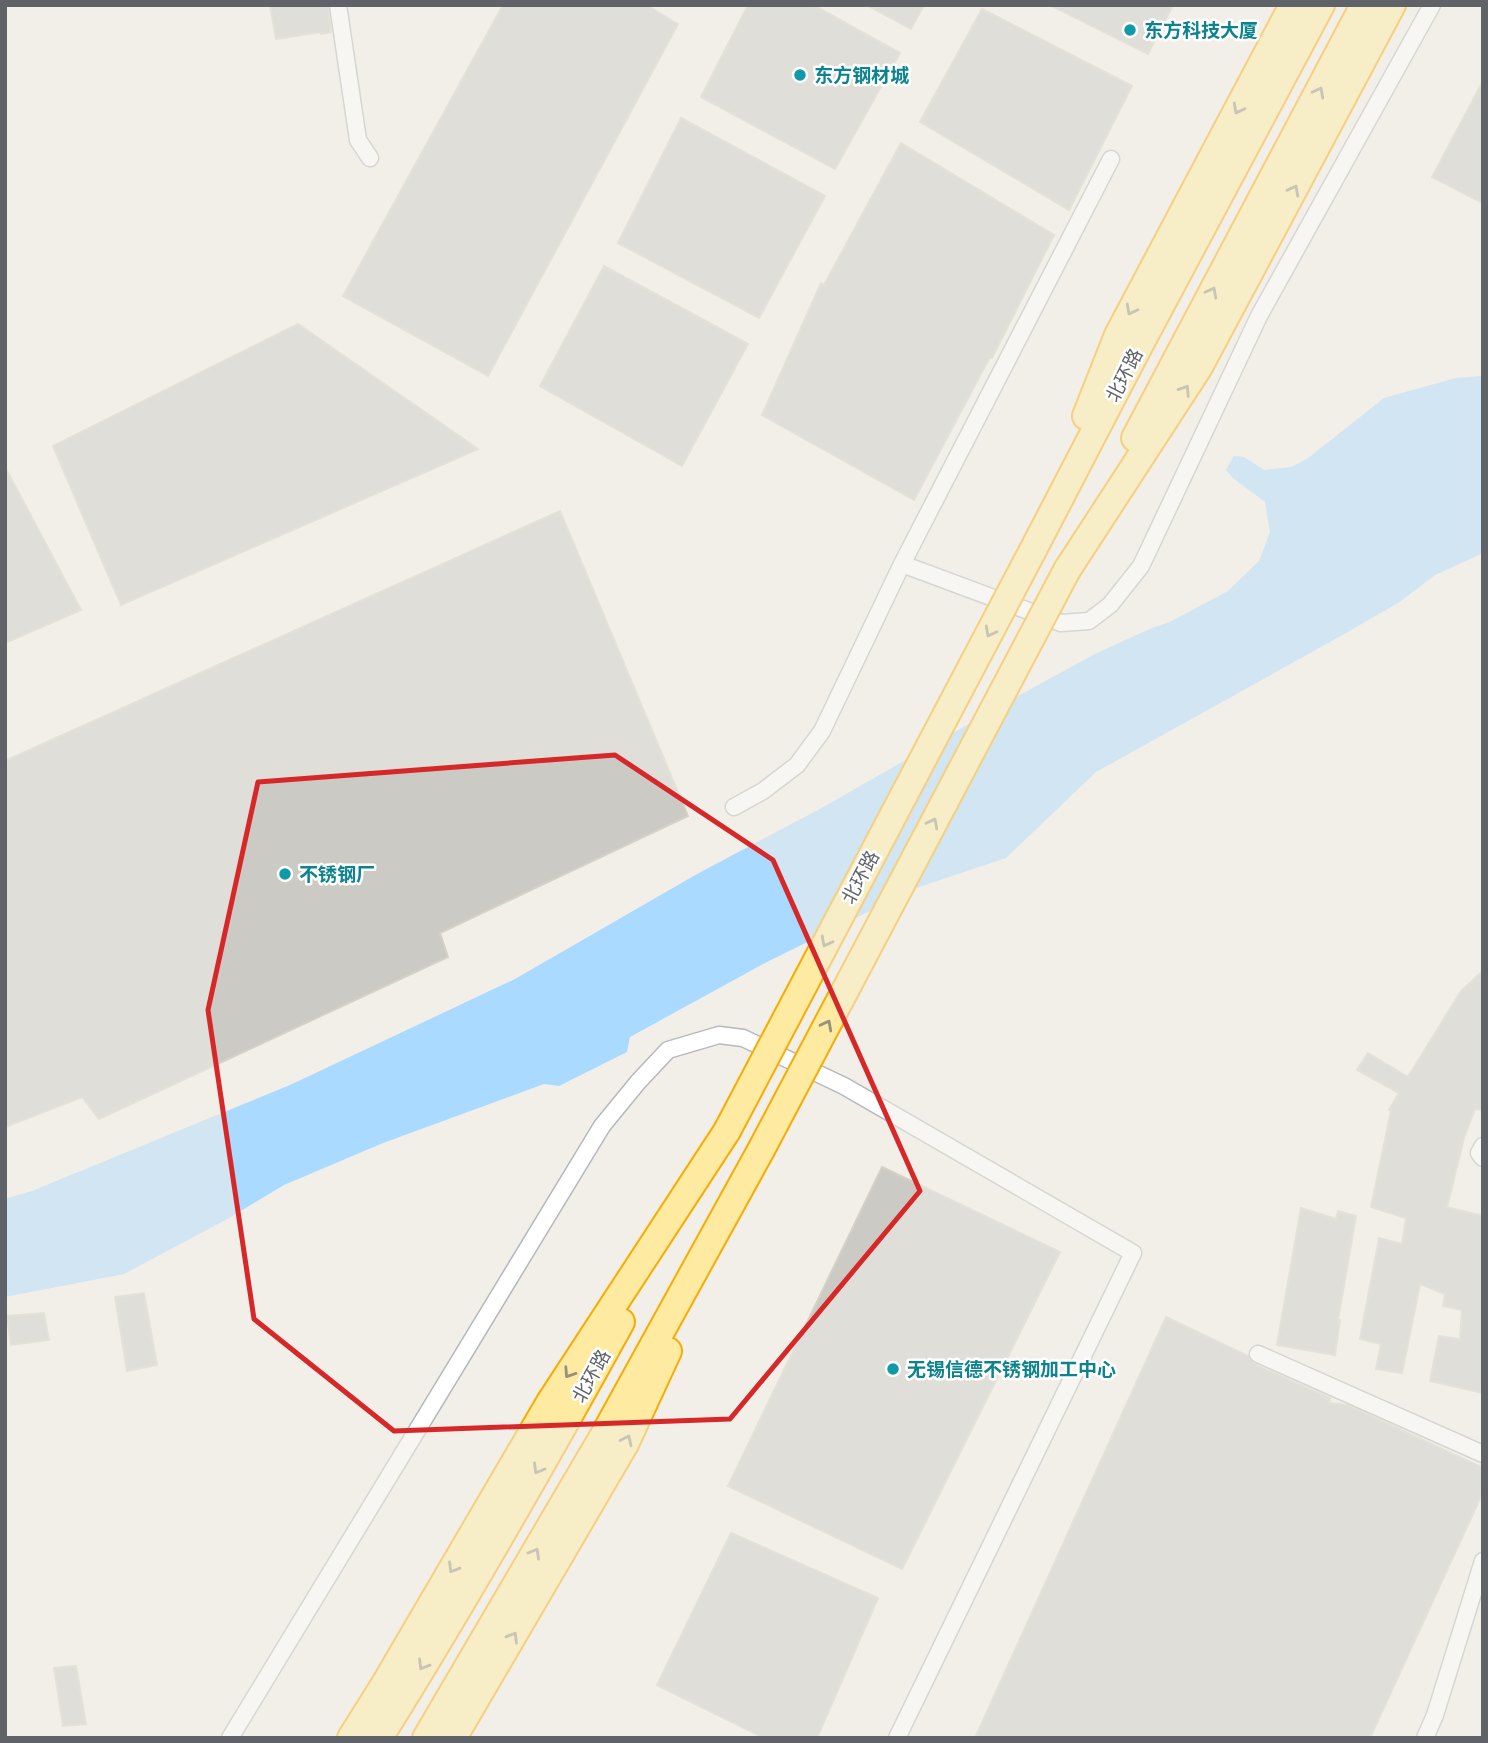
<svg xmlns="http://www.w3.org/2000/svg" width="1488" height="1743" viewBox="0 0 1488 1743" font-family="'Sofia Sans Condensed','Noto Sans SC',sans-serif">
<style>
.water{fill:#aadaff}
.building{fill:#cccac5;stroke:#d6d1c6;stroke-width:2}
.lines{fill:none;stroke-linecap:round;stroke-linejoin:round}
.minor-casing{stroke:#b5b8bc;stroke-width:19}
.trunk-casing{stroke:#f9ab00;stroke-width:30}
.minor{stroke:#fff;stroke-width:16}
.trunk{stroke:#feeaa1;stroke-width:26}
.trunk-bridge-casing{stroke:#f9ab00;stroke-width:30;stroke-linecap:butt}
.trunk-bridge{stroke:#feeaa1;stroke-width:26}
.oneway{stroke:#97927c}
.marked{fill:none;stroke:#d62828;stroke-width:5;stroke-linejoin:round}
.culture-dot{fill:#0f9aa8;stroke:#fff;stroke-width:2.5}
.labels{text-anchor:middle;stroke-width:5;stroke-linejoin:round;paint-order:stroke}
.culture-label{font-size:19px;font-weight:bold;fill:#0d838f;stroke:#fff;text-anchor:start}
.street-label{font-size:19px;fill:#5f6368;stroke:#fff}
</style>
<rect width="100%" height="100%" fill="#f1efe8"/>
<path class="water" d="M1483 376V553L1435 575 1398 603 1337 638 1096 772 1006 858 916 888 765 963 630 1037 627 1052 559 1086 544 1084 383 1143 284 1185 229 1218 124 1274 5 1297V1199L32 1191 290 1085 515 979 697 874 818 810 1018 696 1095 654 1152 628 1170 622 1228 591 1259 561 1270 532 1265 502 1233 478 1226 470 1234 456 1244 457 1264 470 1291 467 1307 459 1384 398 1456 378Z"/>
<path class="building" d="M270 5H328L331 32 321 34V32L276 39Z
M503 5H646L678 24 488 376 343 296Z
M748 5H813L900 53 835 169 701 97Z
M867 5H924L911 29Z
M1050 5H1173L1148 54Z
M982 9 1132 86 1069 210 920 122Z
M1483 81V203L1432 177Z
M681 118 825 196 759 318 618 243Z
M901 143 1054 235 992 358 990 357 914 500 762 415 821 283 824 285Z
M604 266 748 344 682 466 540 386Z
M298 324 478 449 121 605 53 446Z
M5 467 81 610 5 643Z
M560 511 688 816 440 933 448 957 99 1119 82 1097 5 1127V761Z
M1483 971V1110L1475 1109 1464 1138 1447 1207 1483 1216V1393L1430 1381 1439 1336 1460 1339 1462 1310 1443 1306 1445 1294 1420 1284 1402 1373 1376 1369 1381 1344 1360 1339 1379 1238 1402 1244 1406 1218 1371 1207 1391 1111 1389 1110 1399 1093 1357 1070 1368 1053 1408 1077 1461 991Z
M882 1167 1060 1252 902 1569 728 1486Z
M1301 1208 1336 1219 1338 1211 1356 1216 1338 1320H1340L1335 1355 1277 1345Z
M144 1293 157 1365 127 1371 115 1297Z
M44 1313 49 1340 11 1345 7 1316Z
M1166 1317 1248 1356 1254 1364 1330 1398 1329 1403 1348 1405 1483 1468V1492L1370 1738H975Z
M731 1533 878 1598 817 1738H764L657 1685Z
M76 1666 86 1724 63 1726 54 1668Z"/>
<g class="lines">
<g class="minor-casing">
<path id="minor" d="M338 5 358 140 370 158
M902 564 1061 623 1089 621 1110 605 1141 566 1259 316 1432 5
M734 807 763 791 797 765 822 731 902 564 1111 159
M1483 1146 1479 1153 1483 1158
M1258 1354 1483 1454
M230 1738 602 1126 638 1082 668 1050 719 1035 743 1038 844 1086 1133 1253 897 1738
M1425 1738 1435 1715 1483 1561"/>
</g>
<g class="trunk-casing">
<path id="trunk" d="M1086 416 1118 335 1293 5
M1135 438 1364 5
M1033 550 1138 348 1321 5
M1067 570 1199 367 1392 5
M351 1738 383 1687 550 1402 727 1131
M379 1738C464 1602 544 1462 621 1322
M426 1738 605 1433 761 1150
M453 1738 625 1444 668 1351"/>
</g>
<use href="#minor" class="minor"/>
<use href="#trunk" class="trunk"/>
<g class="trunk-bridge-casing">
<path id="trunk-bridge" d="M727 1131 1033 550
M761 1150 1067 570"/>
</g>
<use href="#trunk-bridge" class="trunk-bridge"/>
</g>
<defs><path id="oneway-chevron" d="M-2-3.5L2.5 0L-2 3.5" fill="none" stroke-width="1.6" stroke-linecap="round" stroke-linejoin="round" transform="scale(1.75)"/></defs>
<g class="oneway">
<use href="#oneway-chevron" transform="translate(1319 92) rotate(-62)"/>
<use href="#oneway-chevron" transform="translate(1238 109) rotate(118)"/>
<use href="#oneway-chevron" transform="translate(1294 190) rotate(-62)"/>
<use href="#oneway-chevron" transform="translate(1212 292) rotate(-62)"/>
<use href="#oneway-chevron" transform="translate(1131 310) rotate(118)"/>
<use href="#oneway-chevron" transform="translate(1185 390) rotate(-57)"/>
<use href="#oneway-chevron" transform="translate(990 632) rotate(118)"/>
<use href="#oneway-chevron" transform="translate(933 823) rotate(-62)"/>
<use href="#oneway-chevron" transform="translate(826 942) rotate(118)"/>
<use href="#oneway-chevron" transform="translate(827 1025) rotate(-62)"/>
<use href="#oneway-chevron" transform="translate(569 1373) rotate(123)"/>
<use href="#oneway-chevron" transform="translate(627 1440) rotate(-64)"/>
<use href="#oneway-chevron" transform="translate(538 1469) rotate(120)"/>
<use href="#oneway-chevron" transform="translate(535 1553) rotate(-60)"/>
<use href="#oneway-chevron" transform="translate(453 1568) rotate(121)"/>
<use href="#oneway-chevron" transform="translate(513 1637) rotate(-59)"/>
<use href="#oneway-chevron" transform="translate(423 1665) rotate(121)"/>
</g>
<path d="M0 0H1488V1743H0ZM615 755 773 860 920 1191 730 1419 394 1431 254 1319 208 1010 258 782Z" fill="#f1efe8" fill-opacity=".55" fill-rule="evenodd"/>
<path class="marked" d="M615 755 773 860 920 1191 730 1419 394 1431 254 1319 208 1010 258 782Z"/>
<g class="culture-dot">
<circle cx="1130" cy="30" r="7"/>
<circle cx="800" cy="75" r="7"/>
<circle cx="285" cy="874" r="7"/>
<circle cx="893" cy="1369" r="7"/>
</g>
<g class="labels">
<g class="culture-label">
<text x="1144" y="37">东方科技大厦</text>
<text x="814" y="82">东方钢材城</text>
<text x="299" y="881">不锈钢厂</text>
<text x="907" y="1376">无锡信德不锈钢加工中心</text>
</g>
<g class="street-label">
<text transform="translate(1124 375) rotate(-63)" y="7">北环路</text>
<text transform="translate(860 877) rotate(-62)" y="7">北环路</text>
<text transform="translate(591 1376) rotate(-61)" y="7">北环路</text>
</g>
</g>
<rect width="1488" height="1743" fill="none" stroke="#5f6368" stroke-width="14"/>
</svg>
